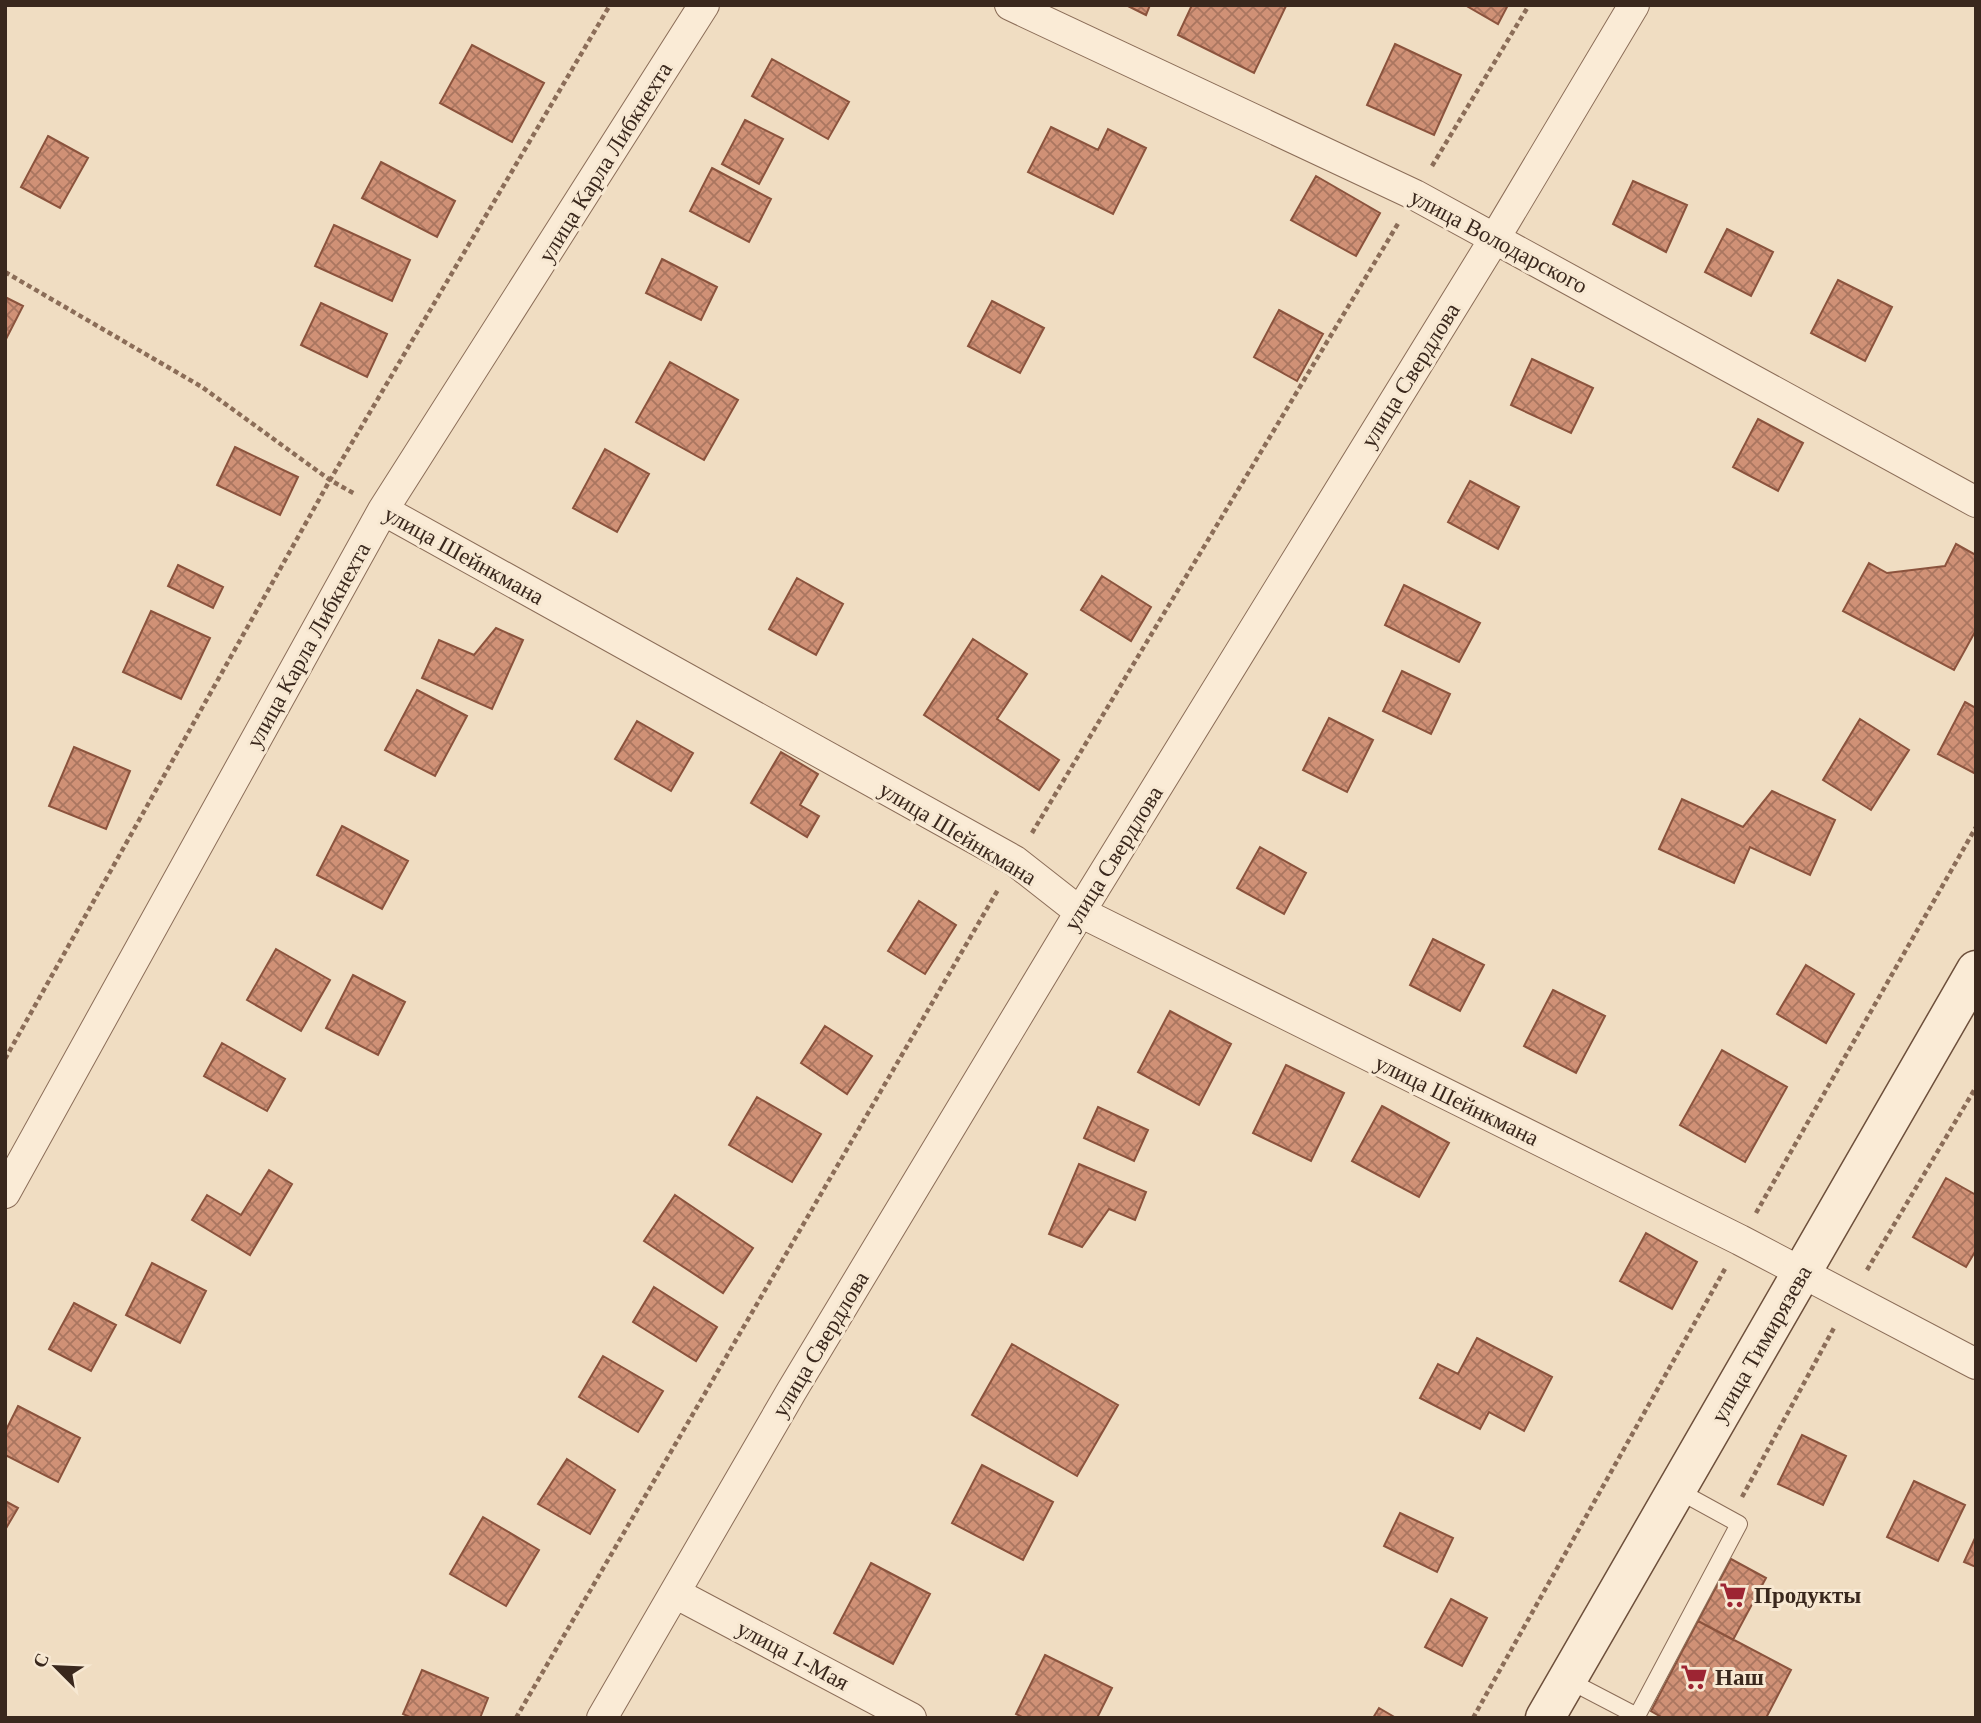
<svg xmlns="http://www.w3.org/2000/svg" width="1981" height="1723" viewBox="0 0 1981 1723" font-family="Georgia,serif">
<style>
.building{fill:url(#building-cross-hatch);stroke:#8b533d;stroke-width:2}
.lines{fill:none;stroke-linecap:round;stroke-linejoin:round}
.service-casing{stroke:#8b6d58;stroke-width:18}
.minor-casing{stroke:#8b6d58;stroke-width:32}
.secondary-casing{stroke:#6d4f3b;stroke-width:41}
.path{stroke:#8b6d58;stroke-width:4.5;stroke-dasharray:5 3.5;stroke-linecap:butt}
.service{stroke:#faebd6;stroke-width:16}
.minor{stroke:#faebd6;stroke-width:30}
.secondary{stroke:#faebd6;stroke-width:38}
.labels{text-anchor:middle;stroke-width:6;stroke-linejoin:round;paint-order:stroke}
.street-label{font-size:23px;fill:#3a281d;stroke:#f7e8d2}
.poi-label{font-size:23px;font-weight:bold;fill:#3a281d;stroke:#f7e8d2;text-anchor:start}
</style>
<defs>
<pattern id="building-cross-hatch" width="8" height="8" patternUnits="userSpaceOnUse" patternTransform="scale(1.75)"><rect width="8" height="8" fill="#d09176"/><path d="M0 0l8 8M0 8l8-8" fill="none" stroke="#aa7660"/></pattern>
</defs>
<rect width="100%" height="100%" fill="#f0ddc2"/>
<path class="building" d="M1126 5H1150L1146 15Z
M1192 5H1285L1286 6 1254 73 1178 35Z
M1465 5H1508L1498 24Z
M1395 44 1461 75 1434 135 1367 105Z
M472 45 544 83 512 142 440 103Z
M772 59 849 102 828 139 752 96Z
M745 120 783 139 759 184 722 164Z
M1051 127 1098 150 1108 129 1146 148 1113 214 1028 172Z
M48 136 88 158 60 208 21 187Z
M381 162 455 201 437 237 362 198Z
M712 168 771 199 749 242 690 211Z
M1316 176 1380 213 1356 256 1291 220Z
M1633 181 1687 205 1666 252 1613 224Z
M334 225 410 260 392 301 315 266Z
M1727 229 1773 252 1751 296 1705 272Z
M662 259 717 287 701 320 646 293Z
M1838 280 1892 307 1865 361 1811 333Z
M5 297 23 306 5 341Z
M992 301 1044 328 1020 373 968 346Z
M321 303 387 334 367 377 301 345Z
M1279 310 1323 334 1297 381 1254 357Z
M1532 359 1593 388 1571 433 1511 405Z
M670 362 738 400 704 460 636 422Z
M1758 419 1803 443 1778 491 1733 467Z
M235 447 298 477 280 515 217 485Z
M605 449 649 474 617 532 573 508Z
M1470 481 1519 507 1498 549 1448 522Z
M1956 544 1976 555V630L1954 670 1843 611 1869 563 1887 573 1945 566Z
M178 565 223 587 213 608 168 586Z
M1102 576 1151 607 1131 641 1081 610Z
M797 578 843 604 816 655 769 629Z
M1404 585 1480 623 1459 662 1385 625Z
M151 611 210 638 181 699 123 672Z
M496 628 523 640 492 709 422 678 439 640 474 655Z
M973 639 1027 674 997 719 1059 760 1039 790 924 715Z
M1402 671 1450 694 1431 734 1383 711Z
M417 690 467 716 435 776 385 750Z
M1965 702 1976 708V774L1938 754Z
M1329 718 1373 740 1347 792 1303 770Z
M1860 719 1909 750 1871 810 1823 780Z
M637 721 693 753 671 791 615 759Z
M74 747 130 771 106 829 49 806Z
M781 752 818 774 800 805 819 816 807 837 751 803Z
M1772 791 1835 820 1810 875 1750 847 1734 883 1659 849 1682 799 1743 827Z
M342 826 408 861 382 909 317 875Z
M1260 847 1306 873 1284 914 1237 888Z
M919 901 956 925 925 974 888 951Z
M1433 939 1484 965 1460 1011 1410 985Z
M276 949 330 980 301 1031 247 1000Z
M1806 965 1854 994 1826 1043 1777 1014Z
M353 975 405 1002 378 1055 326 1028Z
M1553 990 1605 1016 1576 1073 1524 1046Z
M1170 1011 1231 1044 1199 1105 1138 1072Z
M825 1026 872 1056 847 1094 801 1063Z
M222 1043 285 1079 267 1111 204 1076Z
M1722 1050 1787 1087 1745 1162 1680 1125Z
M1286 1065 1344 1093 1311 1161 1253 1133Z
M757 1097 821 1134 792 1182 729 1145Z
M1382 1106 1449 1143 1419 1197 1352 1161Z
M1098 1107 1148 1130 1134 1161 1084 1138Z
M1079 1164 1146 1192 1135 1220 1109 1209 1082 1247 1049 1234Z
M269 1170 292 1184 250 1255 192 1220 207 1195 241 1215Z
M1946 1178 1976 1195V1250L1966 1267 1913 1237Z
M675 1195 753 1248 723 1293 644 1241Z
M1646 1233 1697 1262 1672 1309 1620 1281Z
M152 1263 206 1291 180 1343 126 1315Z
M654 1287 717 1327 696 1361 633 1322Z
M74 1303 116 1325 91 1371 49 1349Z
M1477 1338 1552 1377 1524 1431 1489 1412 1480 1429 1420 1398 1438 1364 1458 1374Z
M1012 1344 1118 1405 1077 1476 972 1415Z
M603 1356 663 1391 638 1432 579 1397Z
M18 1406 80 1438 58 1482 5 1455V1432Z
M1802 1435 1846 1456 1823 1505 1778 1484Z
M567 1459 615 1490 590 1534 538 1504Z
M982 1465 1053 1502 1023 1560 952 1523Z
M1914 1481 1965 1505 1938 1561 1887 1537Z
M5 1501 18 1508 5 1530Z
M1400 1513 1453 1538 1437 1572 1384 1546Z
M483 1517 539 1550 506 1606 450 1574Z
M1976 1536V1567L1964 1562Z
M1731 1559 1766 1578 1733 1640 1698 1621Z
M871 1563 930 1594 893 1664 834 1633Z
M1451 1599 1487 1618 1462 1666 1425 1647Z
M1698 1621 1791 1670 1766 1718H1663L1651 1711Z
M1045 1655 1112 1688 1097 1718H1024L1016 1714Z
M422 1670 488 1698 480 1718H412L403 1714Z
M1379 1708 1396 1718H1373Z"/>
<g class="lines">
<g class="service-casing">
<path id="service" d="M1566 1679 1637 1716 1739 1524 1677 1490"/>
</g>
<g class="minor-casing">
<path id="minor" d="M1010 5 1415 195 1976 502
M383 510 1015 861 1080 912 1740 1240 1976 1364
M5 1193 383 510 704 5
M675 1593 911 1718
M602 1718 791 1392 1080 912 1495 238 1634 5"/>
</g>
<g class="secondary-casing">
<path id="secondary" d="M1545 1718 1976 970"/>
</g>
<path class="path" d="M1432 166 1529 5
M5 272 202 387 330 480 355 494
M1032 833 1399 222
M5 1059 330 480 610 5
M1756 1213 1976 827
M1867 1270 1976 1087
M1742 1497 1835 1326
M516 1718 999 888
M1473 1718 1726 1267"/>
<use href="#service" class="service"/>
<use href="#minor" class="minor"/>
<use href="#secondary" class="secondary"/>
</g>
<defs>
<g id="supermarket-bare" transform="scale(2.1)"><path d="M-6-5.5h2.5l.6 2H6L4.5 2H-2.5L-4.4-4H-6ZM-1.5 3.2a1.3 1.3 0 1 0 .1 0ZM3 3.2a1.3 1.3 0 1 0 .1 0Z" fill="#9d2533" stroke="#f7e8d2" stroke-width="2.5" paint-order="stroke"/></g>
</defs>
<g fill-rule="evenodd">
<use href="#supermarket-bare" x="1733" y="1595"/>
<use href="#supermarket-bare" x="1694" y="1677"/>
</g>
<g class="labels">
<g class="street-label">
<text transform="translate(605 162) rotate(-58)" y="8">улица Карла Либкнехта</text>
<text transform="translate(1499 241) rotate(28)" y="8">улица Володарского</text>
<text transform="translate(1410 375) rotate(-58)" y="8">улица Свердлова</text>
<text transform="translate(464 555) rotate(29)" y="8">улица Шейнкмана</text>
<text transform="translate(308 645) rotate(-61)" y="8">улица Карла Либкнехта</text>
<text transform="translate(958 833) rotate(31)" y="8">улица Шейнкмана</text>
<text transform="translate(1113 858) rotate(-58)" y="8">улица Свердлова</text>
<text transform="translate(1457 1100) rotate(26)" y="8">улица Шейнкмана</text>
<text transform="translate(820 1344) rotate(-59)" y="8">улица Свердлова</text>
<text transform="translate(1761 1344) rotate(-60)" y="8">улица Тимирязева</text>
<text transform="translate(793 1655) rotate(28)" y="8">улица 1-Мая</text>
</g>
<g class="poi-label">
<text x="1754" y="1603">Продукты</text>
<text x="1715" y="1685">Наш</text>
</g>
</g>
<rect width="1981" height="1723" fill="none" stroke="#3a281d" stroke-width="14"/>
<g transform="translate(56 1667) rotate(294)" stroke="#f7e8d2" stroke-width="5" paint-order="stroke">
<path d="M0-5L12 26L0 18L-12 26Z" fill="#3a281d"/>
<text y="-10" font-size="19" font-weight="bold" text-anchor="middle" fill="#3a281d">С</text>
</g>
</svg>
